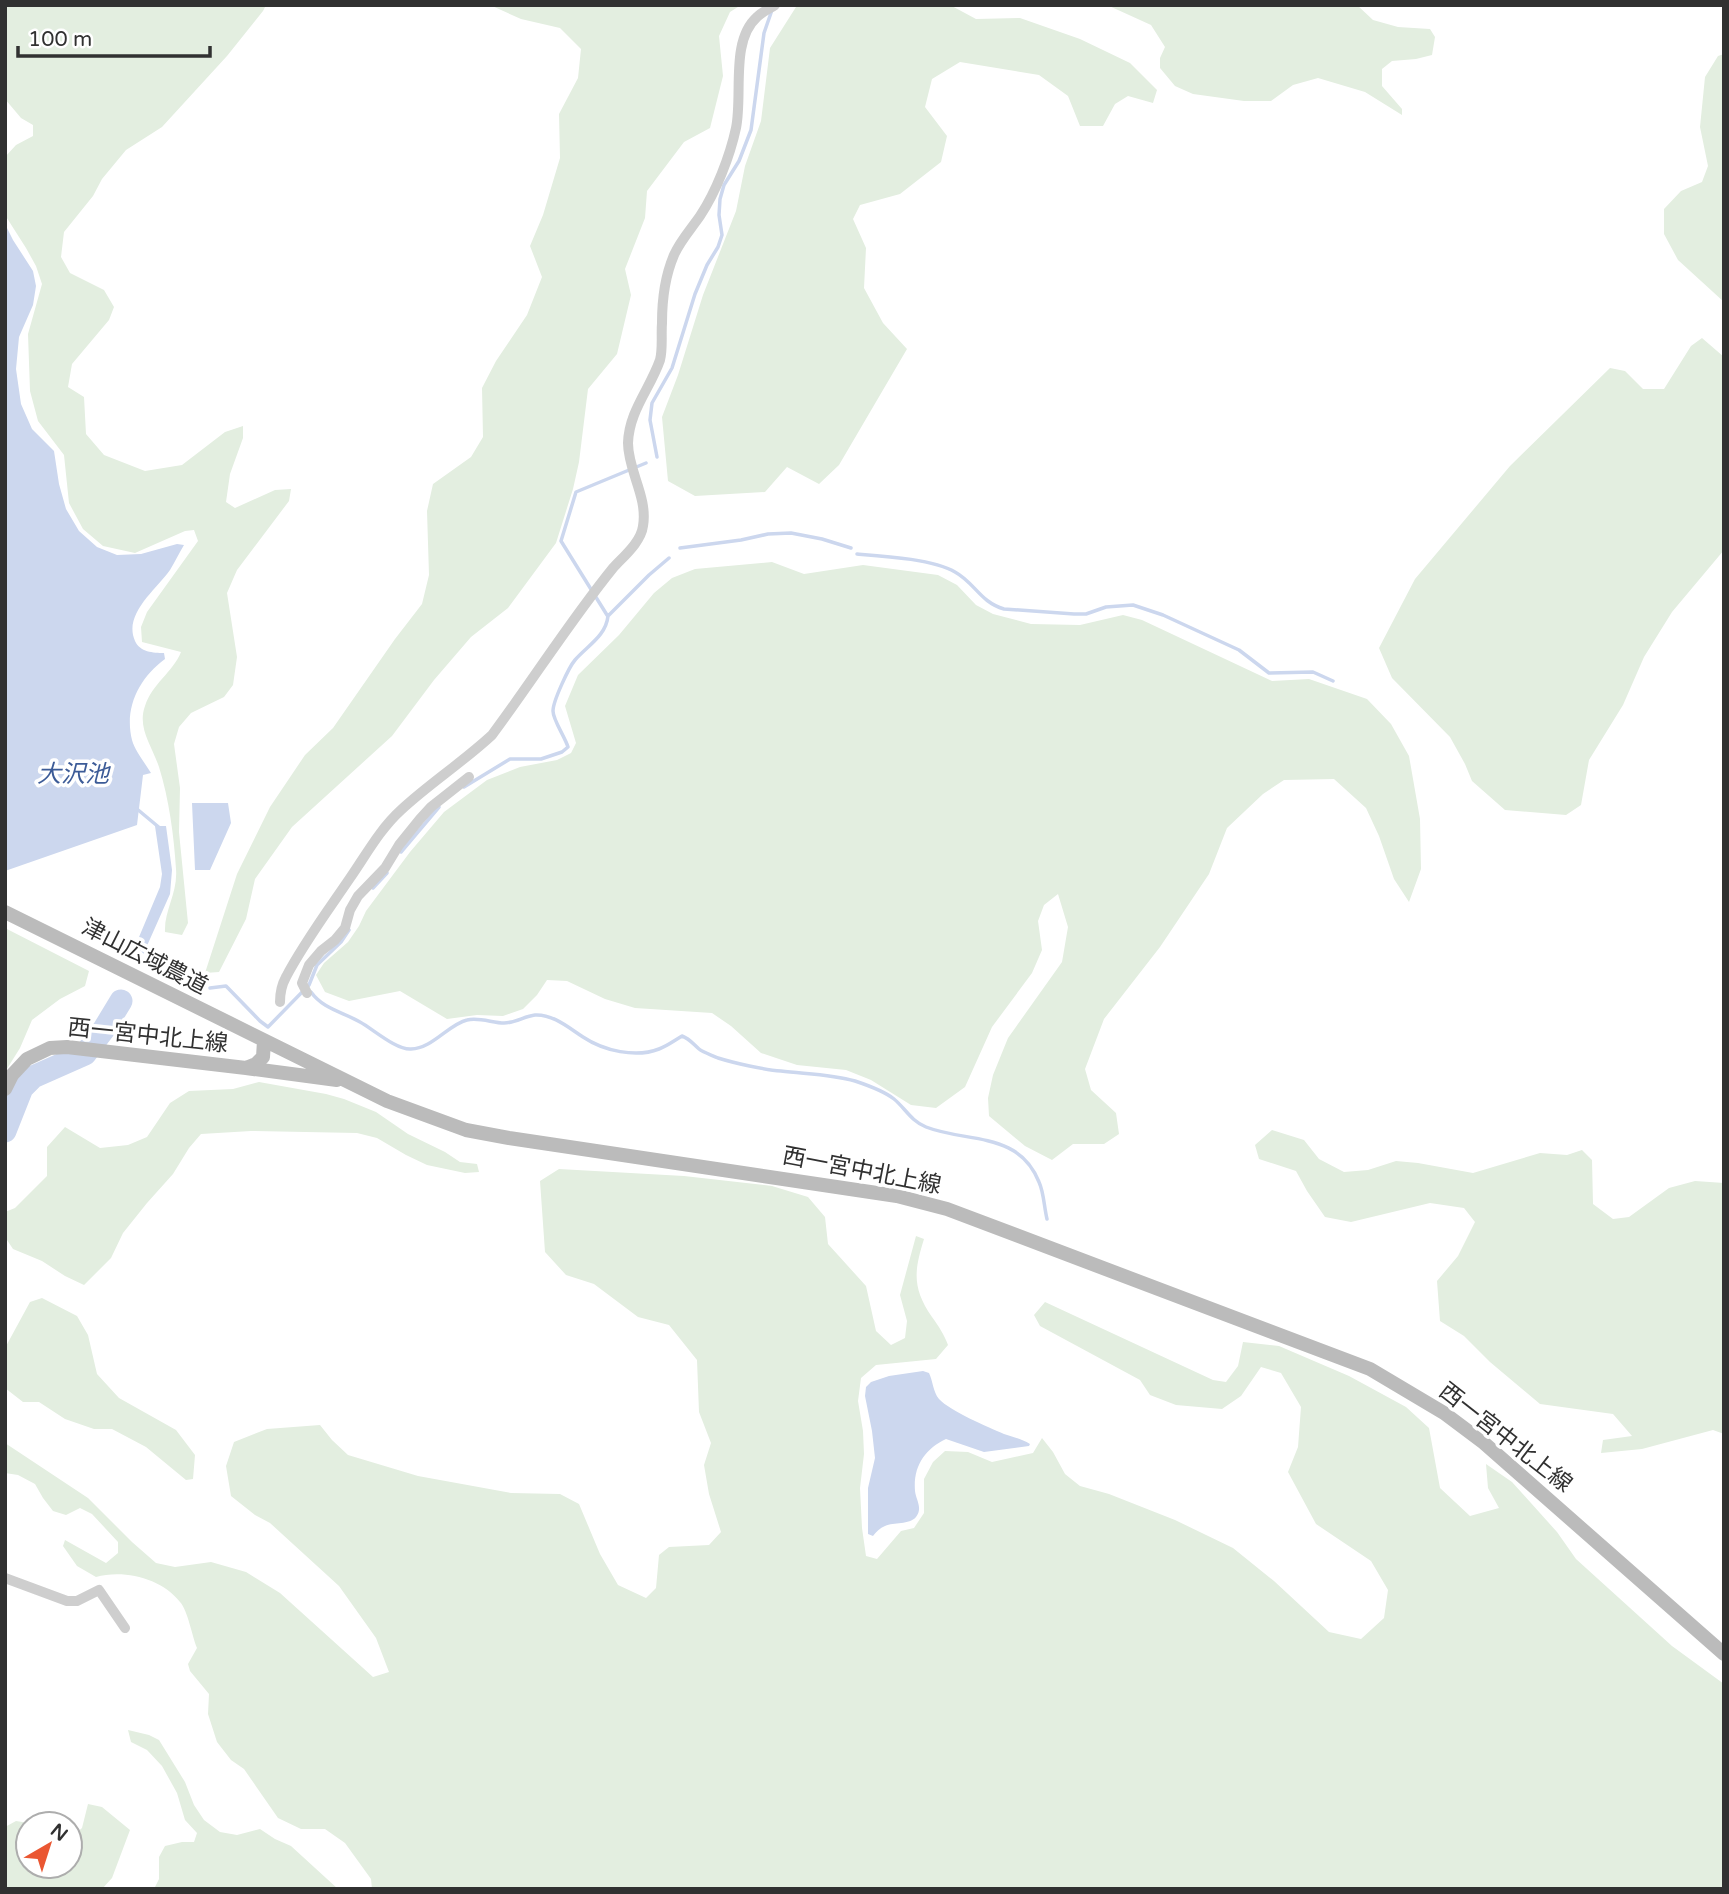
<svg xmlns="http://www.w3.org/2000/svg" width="1729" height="1894" viewBox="0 0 1729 1894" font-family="'Varela Round','Noto Sans JP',sans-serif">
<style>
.green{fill:#e3eee0}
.water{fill:#ccd7ee}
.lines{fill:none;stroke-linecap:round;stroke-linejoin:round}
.stream{stroke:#ccd7ee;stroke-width:3.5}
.river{stroke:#ccd7ee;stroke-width:23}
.street{stroke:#cecece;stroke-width:10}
.secondary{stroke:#bbb;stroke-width:14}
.labels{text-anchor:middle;stroke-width:7;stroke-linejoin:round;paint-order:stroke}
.street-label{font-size:23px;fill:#313131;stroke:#fff}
.water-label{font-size:24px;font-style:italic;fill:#3c5b97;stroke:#fff}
</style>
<rect width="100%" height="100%" fill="#fff"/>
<path class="green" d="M5 5H266L263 11 227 56 162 127 126 150 102 179 93 196 64 232 61 257 70 273 104 290 114 307 109 320 72 364 68 387 84 397 86 434 104 455 145 471 182 465 225 432 243 426V438L230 474 226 502 235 508 275 490 291 489 289 501 237 570 227 593 237 657 233 685 224 697 191 713 179 727 174 744 180 788 179 832 188 923 182 935 165 932C164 910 178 893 176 869 174 836 169 799 159 767 152 746 137 728 145 706 152 684 173 672 181 652L142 642 141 627 147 612 198 541 194 530 185 531 135 553 103 546 83 529 69 503 64 455 38 421 30 391 28 334 42 284 36 266 26 248 5 215V157L16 145 33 136V125L21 118 5 99Z
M490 5H741L730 12 719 36 723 76 710 128 684 142 647 191 645 218 625 269 631 295 617 354 588 389 579 462 573 489 556 543 508 608 471 637 434 680 392 736 292 827 255 879 246 919 219 972 205 973 237 874 270 807 305 755 333 728 395 639 422 604 429 575 427 511 433 484 471 457 483 437 482 388 496 361 527 315 542 277 530 246 543 215 560 158 559 114 578 78 581 49 560 28 521 19Z
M800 5H950L976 19 1020 18 1080 39 1130 63 1157 90 1153 103 1128 96 1115 104 1103 126H1080L1068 96 1039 75 960 62 932 79 925 107 947 136 941 162 900 194 860 205 853 219 866 248 864 288 883 323 907 349 839 465 819 484 787 467 765 492 695 496 668 481 662 417 678 375 703 295 736 211 745 166 761 121 770 48 796 7Z
M1107 5H1217L1221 7 1357 5 1373 20 1398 27 1430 29 1435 37 1432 55 1416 59 1392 61 1382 69V86L1402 109V115L1365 92 1318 78 1293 85 1271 101H1244L1193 94 1175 86 1160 68V58L1165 47 1151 25Z
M1724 54V302L1678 260 1664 234V209L1681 191 1702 182 1708 166 1700 127 1705 77 1718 56Z
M1702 338 1724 357V550L1672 612 1644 657 1623 705 1589 760 1581 805 1566 815 1505 810 1472 781 1465 764 1450 737 1392 678 1379 648 1415 579 1510 466 1610 368 1625 371 1643 389H1664L1691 346Z
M772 562 804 574 863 565 938 575 957 585 976 605 993 614 1031 624 1080 625 1123 615 1142 620 1272 681 1309 679 1367 699 1391 724 1409 756 1420 819 1421 869 1409 902 1394 879 1379 836 1366 808 1334 779 1284 780 1263 794 1227 828 1209 874 1160 947 1104 1019 1085 1069 1091 1090 1116 1113 1119 1134 1104 1144H1073L1052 1160 1025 1146 989 1116 988 1098 993 1075 1008 1038 1062 962 1068 927 1058 894 1044 905 1038 921 1042 950 1032 973 992 1027 965 1087 936 1108 911 1105 871 1080 846 1070 797 1065 761 1053 731 1026 712 1013 635 1008 605 999 567 981 547 980 537 995 523 1009 503 1016 477 1015 447 1019 400 991 349 1001 325 992 316 975 324 963 348 942 359 926 366 911 410 852 444 812 487 780 520 767 557 760 571 753 576 743 565 706 578 675 619 635 654 593 672 578 695 569Z
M5 928 89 971 85 986 60 999 32 1020 20 1048 5 1072Z
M259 1082 326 1094 344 1099 376 1112 408 1134 445 1152 460 1162 477 1164 479 1172 465 1173 427 1165 406 1155 377 1138 357 1133 251 1131 201 1134 189 1148 173 1174 147 1203 123 1233 111 1258 84 1285 65 1276 42 1261 13 1249 5 1237V1212L15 1208 47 1176V1147L65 1127 100 1148 128 1145 147 1137 170 1103 189 1091 233 1089Z
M1272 1130 1304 1140 1319 1159 1344 1172 1368 1170 1396 1161 1418 1163 1473 1173 1540 1153 1567 1155 1582 1150 1592 1160 1593 1204 1613 1219 1629 1217 1669 1188 1695 1181 1724 1183V1434L1713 1430 1642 1449 1601 1453 1603 1440 1632 1436 1613 1414 1540 1404 1490 1362 1464 1336 1440 1321 1437 1281 1458 1256 1475 1222 1464 1208 1430 1203 1351 1222 1325 1217 1307 1191 1296 1171 1259 1159 1255 1145Z
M559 1169 684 1176 772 1186 808 1197 825 1217 828 1244 866 1286 876 1331 891 1345 905 1338 907 1321 900 1295 916 1236 924 1239C914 1271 912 1288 932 1317 939 1327 944 1334 948 1345L936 1359 876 1365 861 1378 858 1401 863 1431 864 1454 860 1488 862 1528 866 1556 877 1559 901 1531 914 1528 924 1513V1479L933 1462 945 1451 968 1452 992 1462 1033 1453 1042 1438 1053 1452 1065 1474 1080 1486 1109 1494 1175 1520 1233 1548 1274 1581 1329 1632 1361 1639 1384 1618 1388 1590 1371 1561 1316 1524 1288 1472 1298 1447 1301 1407 1281 1373 1261 1367 1241 1396 1222 1409 1176 1405 1150 1395 1140 1380 1040 1326 1034 1315 1045 1302 1213 1380 1226 1382 1238 1366 1243 1342 1279 1346 1349 1376 1406 1407 1429 1428 1440 1488 1470 1516 1499 1508 1488 1488 1486 1464 1512 1482 1557 1532 1576 1559 1672 1646 1724 1684V1889H372L371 1879 345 1843 325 1829H301L278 1818 244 1769 231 1760 217 1742 208 1714 209 1694 190 1671 188 1664 197 1648C192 1636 188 1611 180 1602 162 1578 123 1569 96 1577L77 1566 63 1546 65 1540 106 1563 118 1553V1542L92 1514 80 1508 66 1515 53 1511 43 1498 35 1484 18 1475 5 1473V1443L88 1498 132 1542 156 1563 175 1567 211 1562 246 1572 280 1593 373 1677 389 1672 376 1638 339 1586 270 1523 255 1515 231 1496 226 1466 234 1442 267 1429 320 1425 332 1440 348 1455 418 1476 511 1493 560 1494 579 1504 600 1554 618 1585 646 1598 656 1588 659 1555 669 1547 709 1545 721 1532 709 1494 704 1465 711 1443 699 1412 697 1360 669 1325 638 1317 594 1284 566 1275 545 1252 540 1181Z
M42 1298 77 1316 88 1335 97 1374 119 1398 176 1430 195 1455 193 1479 186 1480 146 1447 112 1429H94L65 1419 39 1402H23L5 1388V1348L30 1302Z
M128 1730 149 1735 159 1740 185 1782 194 1805 204 1820 220 1832 237 1835 260 1829 275 1839 291 1846 338 1889H154L159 1879V1857L165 1846 182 1842H194L197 1833 185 1820 177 1793 162 1766 147 1750 131 1742Z
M88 1804 102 1807 130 1830 112 1878 102 1889H5V1827L16 1821 35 1824H28V1866H70V1836L72 1837 82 1828Z"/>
<path class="water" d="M5 224 13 240 33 271 36 286 33 305 19 337 16 369 21 404 32 429 54 451 59 484 66 509 79 531 97 547 117 555 141 554 177 544 184 545C179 553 175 562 170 570 156 590 123 614 135 641 140 652 153 653 164 653L165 659C139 678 124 708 132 740 135 751 145 763 151 773L143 775 137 825 5 871Z
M192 803H228L231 823 210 870H195Z
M155 826H166L172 870 170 894 146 948 149 950 147 955 134 949 160 887 162 874Z
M923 1371 929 1373C933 1381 933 1392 939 1399 950 1411 988 1427 1004 1434 1013 1437 1022 1439 1030 1444L1029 1446 984 1452 946 1439C925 1449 913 1466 915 1491 916 1500 923 1508 916 1517 909 1525 894 1522 885 1526 880 1528 876 1532 873 1536L868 1534V1488L875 1458 872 1431 865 1396 866 1387 871 1382 889 1376Z"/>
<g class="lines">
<path class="stream" d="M657 457 650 420 652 403 672 368 695 294 707 265 718 247 722 235 719 215 720 199 724 185 739 161 751 130 764 33 772 10
M680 548 741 540 768 534 791 533 822 539 851 548
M857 554C883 556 933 559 955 572 975 583 980 602 1004 609L1074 614H1086L1106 607 1133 605 1163 615 1239 650 1269 673 1313 672 1333 681
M607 615 561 541 576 492 646 463
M464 787 510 759H541L562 752 568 747C565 737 553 720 553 711 553 701 569 667 575 660 587 646 606 636 608 616L649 575 669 558
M137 809 161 829
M401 852 439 807
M373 888 387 873
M210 988 226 986 260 1021 268 1027 309 985 317 965 341 942 349 930
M311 992C323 1009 343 1012 360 1022 373 1029 396 1050 411 1049 432 1049 449 1024 467 1020 479 1017 493 1023 504 1023 515 1023 525 1016 535 1015 553 1014 569 1028 583 1037 604 1051 636 1058 659 1049 667 1046 675 1040 682 1036 690 1039 693 1044 699 1049 704 1053 712 1055 718 1058 734 1063 765 1070 781 1071 805 1074 831 1074 855 1081 867 1085 884 1091 894 1099 905 1108 911 1121 926 1127 967 1143 1019 1131 1039 1182 1044 1193 1044 1207 1047 1219"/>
<path class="river" d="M5 1131 22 1088 33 1077 85 1054 104 1029 121 1001"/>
<path class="street" d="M307 993 302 983 309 965 321 951 335 940 345 928 350 910 358 896 385 868 399 845 420 819 431 807 469 777
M280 1002C280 993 281 986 286 977 303 944 329 909 350 878 366 855 380 829 401 810 430 783 463 762 492 735 533 680 570 621 613 568 624 556 641 542 643 526 648 497 628 471 628 443 629 411 650 389 660 360 663 349 661 334 662 323 662 301 665 276 674 255 680 241 691 229 700 216 716 192 730 156 736 128 743 95 730 41 757 17 762 12 769 9 775 5
M5 1578 67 1601H77L99 1590 125 1628"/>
<path class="secondary" d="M5 912 387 1101 466 1130 509 1138 897 1196 947 1209 1370 1369 1444 1413 1484 1443 1724 1654
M246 1068 337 1080
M5 1089 12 1075 27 1059 50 1048 67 1047 246 1068 256 1064 263 1057 264 1041"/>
</g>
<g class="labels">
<g class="street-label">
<text transform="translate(145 956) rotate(27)" y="8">津山広域農道</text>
<text transform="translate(148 1035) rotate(6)" y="8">西一宮中北上線</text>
<text transform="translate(862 1170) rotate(11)" y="8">西一宮中北上線</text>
<text transform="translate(1506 1437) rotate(38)" y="8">西一宮中北上線</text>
</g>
<g class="water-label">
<text x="73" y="782">大沢池</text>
</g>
</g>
<rect width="1729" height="1894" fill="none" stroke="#313131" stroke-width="14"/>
<g transform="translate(49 1845) rotate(39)"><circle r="33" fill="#ffffff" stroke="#adadad" stroke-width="2"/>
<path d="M0-5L12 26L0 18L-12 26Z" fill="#ea5732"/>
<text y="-10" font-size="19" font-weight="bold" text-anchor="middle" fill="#313131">N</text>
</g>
<path d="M18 46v10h192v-10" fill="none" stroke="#313131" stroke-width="3.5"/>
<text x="28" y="46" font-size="21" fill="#313131" stroke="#ffffff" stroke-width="5" paint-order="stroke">100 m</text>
</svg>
